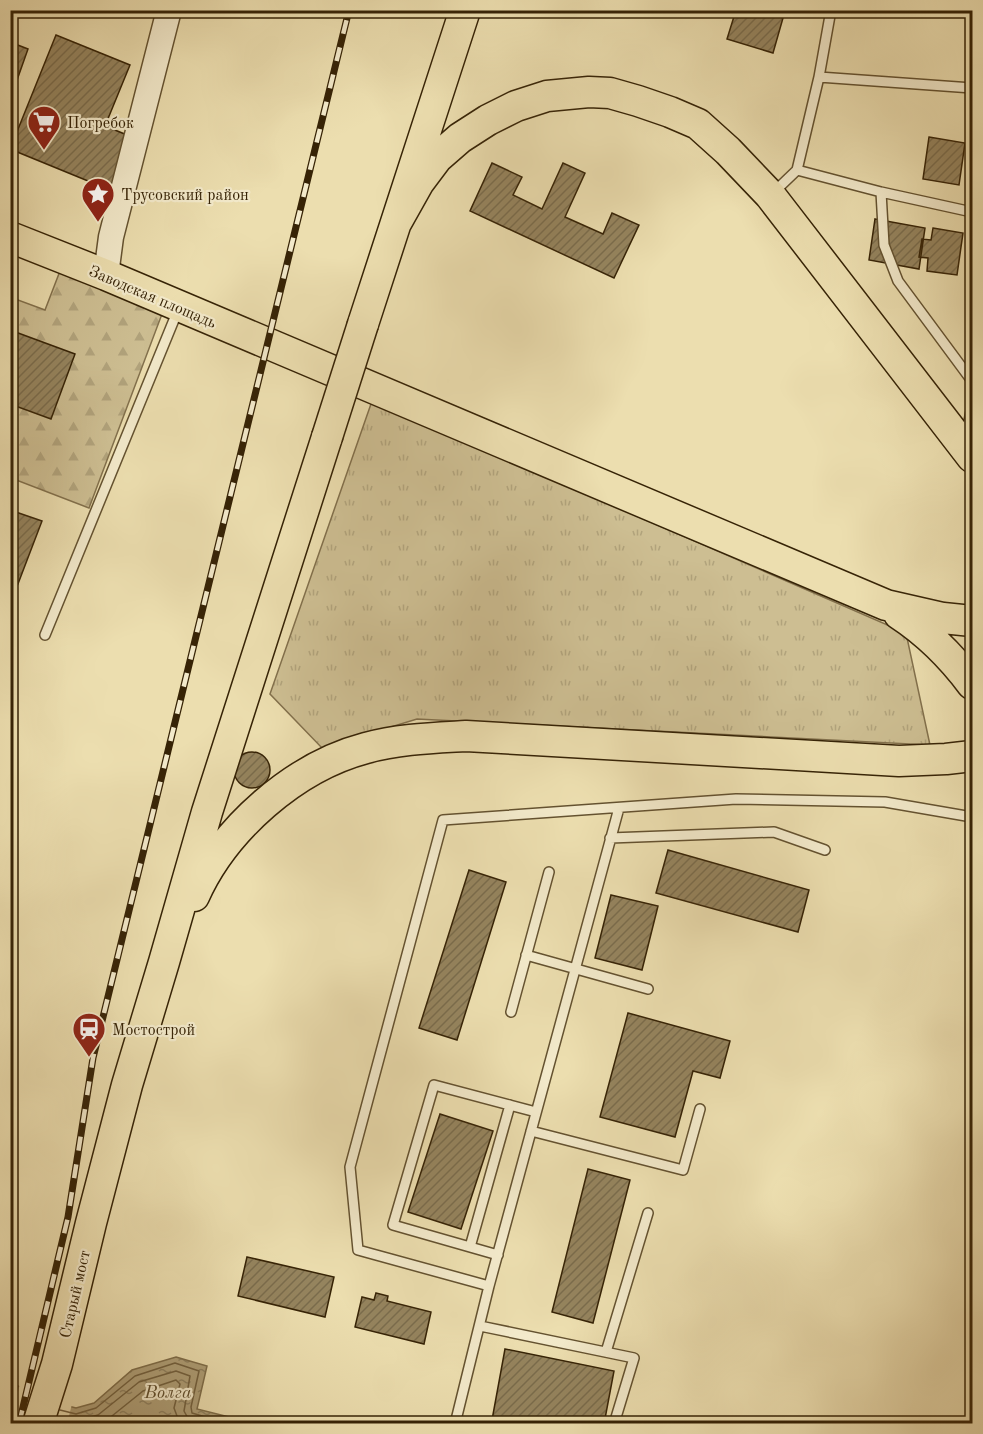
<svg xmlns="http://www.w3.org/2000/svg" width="983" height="1434" viewBox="0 0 983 1434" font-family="'Old Standard TT',serif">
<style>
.forest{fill:url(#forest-firs);stroke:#82704c;stroke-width:1.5}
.park{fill:url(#park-tufts);stroke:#82704c;stroke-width:1.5}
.water{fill:url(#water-ripples);stroke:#7e6d49;stroke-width:1.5}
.pier{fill:#ecdeaf}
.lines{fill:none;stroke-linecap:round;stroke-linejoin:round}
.shore{stroke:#72603e;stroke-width:1.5}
.building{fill:url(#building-hatch);stroke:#362306;stroke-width:1.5}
.service-casing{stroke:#645230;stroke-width:12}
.tertiary-casing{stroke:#645230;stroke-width:27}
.primary-casing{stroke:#362306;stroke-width:33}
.service{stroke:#f3eacb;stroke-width:9}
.tertiary{stroke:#f3eacb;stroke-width:24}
.primary{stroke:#ecdeaf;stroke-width:30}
.rail-casing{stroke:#362306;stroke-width:7}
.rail{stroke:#f3eacb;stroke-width:4.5;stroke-dasharray:14;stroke-linecap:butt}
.primary-bridge-casing{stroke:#362306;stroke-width:33;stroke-linecap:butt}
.primary-bridge{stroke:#ecdeaf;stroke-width:30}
.labels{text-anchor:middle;stroke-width:4.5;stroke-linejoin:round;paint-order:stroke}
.poi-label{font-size:16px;fill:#362306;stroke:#f3eacb;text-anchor:start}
.street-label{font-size:16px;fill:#362306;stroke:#f3eacb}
.water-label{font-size:18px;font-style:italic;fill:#604e2d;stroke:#f3eacb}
</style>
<defs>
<pattern id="forest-firs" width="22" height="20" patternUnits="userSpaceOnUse" patternTransform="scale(1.5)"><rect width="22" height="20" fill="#cdbe92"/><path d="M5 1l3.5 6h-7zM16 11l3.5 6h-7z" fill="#b1a37c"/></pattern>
<pattern id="park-tufts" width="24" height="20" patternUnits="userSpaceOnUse" patternTransform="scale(1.5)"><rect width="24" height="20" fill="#cdbe92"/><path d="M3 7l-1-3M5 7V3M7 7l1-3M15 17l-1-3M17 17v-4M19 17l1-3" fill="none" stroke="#b1a37c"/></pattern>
<pattern id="water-ripples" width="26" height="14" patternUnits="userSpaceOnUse" patternTransform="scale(1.5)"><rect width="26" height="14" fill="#ae9e76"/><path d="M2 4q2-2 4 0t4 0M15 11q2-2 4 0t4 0" fill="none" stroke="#8e805f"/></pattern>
<pattern id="building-hatch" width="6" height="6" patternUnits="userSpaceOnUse" patternTransform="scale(1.5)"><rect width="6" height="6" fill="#95845e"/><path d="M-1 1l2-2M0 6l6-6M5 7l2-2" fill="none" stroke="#7a6c4c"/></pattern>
</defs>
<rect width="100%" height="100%" fill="#ecdeaf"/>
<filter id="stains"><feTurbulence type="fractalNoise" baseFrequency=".00333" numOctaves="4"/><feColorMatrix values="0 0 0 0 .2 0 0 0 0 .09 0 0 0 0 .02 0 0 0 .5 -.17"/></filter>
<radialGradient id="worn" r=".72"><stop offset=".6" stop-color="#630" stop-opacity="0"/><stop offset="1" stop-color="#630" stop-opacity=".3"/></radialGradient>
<path class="forest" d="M60 271 162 314 89 508 11 478 10 297 45 310Z"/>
<path class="park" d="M372 401 906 633 930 745 417 719 322 748 270 694Z"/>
<path class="water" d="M176 1357 207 1366 197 1409 253 1423H11L10 1380 33 1397 76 1408 94 1403 132 1370Z"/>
<path class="pier" d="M20 1383 34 1395 72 1404 67 1424 11 1423Z"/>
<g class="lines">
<path class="shore" d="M60 1410 76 1414 96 1408 135 1376 175 1363 199 1371 191 1407 192 1413 229 1424
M57 1417 76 1421 98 1415 139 1382 176 1371 190 1376 184 1411 189 1420 198 1424
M102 1424 143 1391 176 1380 180 1384 174 1408 180 1424"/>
</g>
<path class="building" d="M736 10H757L783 18 773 53 727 39Z
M56 35 130 65 105 126 132 137 110 190 10 149Z
M10 42 28 49 10 100Z
M10 42 28 49 17 80 10 78Z
M929 137 965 143 959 185 923 179Z
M492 163 522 177 513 195 542 209 563 163 585 173 565 217 603 234 612 213 639 225 614 278 470 211Z
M875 219 925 228 919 269 869 260Z
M933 228 963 233 957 275 927 271 928 258 919 257 922 239 931 240Z
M10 330 75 354 51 419 10 404Z
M10 510 42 521 16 589 10 587Z
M234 770a18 18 0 1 1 36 0a18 18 0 1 1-36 0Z
M668 850 809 890 798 932 656 893Z
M469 870 506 882 457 1040 419 1028Z
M611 895 658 906 642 970 595 958Z
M628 1013 730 1041 720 1078 693 1071 675 1137 600 1117Z
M440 1114 493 1131 461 1229 408 1212Z
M588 1169 630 1180 593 1323 552 1312Z
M247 1257 334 1277 325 1317 238 1296Z
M376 1293 388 1296 387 1301 431 1312 424 1344 355 1327 362 1297 374 1300Z
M505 1349 614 1371 604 1424H511L492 1420Z"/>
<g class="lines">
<g class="service-casing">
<path id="service" d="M831 10 819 77 972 88
M797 170 881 192 972 212
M881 192 884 245 898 281 972 381
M773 193 797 170 819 77
M966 437 972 406
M45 635 178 310
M610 838 774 832 825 850
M526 955 648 989
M511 1012 549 872
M531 1131 683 1170 700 1109
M470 1247 510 1105
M498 1255 393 1225 434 1085 536 1112
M489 1286 358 1250 350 1167 443 820 736 799 885 802 972 817
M480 1326 634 1358 614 1424
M606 1352 648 1213
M455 1424 489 1286 619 808"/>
</g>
<g class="tertiary-casing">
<path id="tertiary" d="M106 275 111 237 169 10"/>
</g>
<g class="primary-casing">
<path id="primary" d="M396 223 419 182 437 158 460 138 488 120 516 106 547 96 589 92 610 93 638 101 670 112 698 124 728 151 770 195 972 457
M10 237 106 275 886 605 943 618 972 621
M363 324 465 10
M899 614C928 633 951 656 972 684
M194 896C224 829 294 767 366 748 399 739 432 738 466 736L899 761 946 759 972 756
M38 1424 57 1364 91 1223 127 1085 164 962 207 812 327 437"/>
</g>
<use href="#service" class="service"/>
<use href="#tertiary" class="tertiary"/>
<use href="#primary" class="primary"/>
<g class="rail-casing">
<path id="rail" d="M19 1424 68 1217 93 1058 349 10"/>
</g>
<use href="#rail" class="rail"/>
<g class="primary-bridge-casing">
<path id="primary-bridge" d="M327 437 363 324"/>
</g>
<use href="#primary-bridge" class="primary-bridge"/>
</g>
<defs>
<g id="supermarket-pin" transform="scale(1.725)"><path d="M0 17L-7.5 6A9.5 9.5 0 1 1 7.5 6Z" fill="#8f2418" stroke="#f3eacb"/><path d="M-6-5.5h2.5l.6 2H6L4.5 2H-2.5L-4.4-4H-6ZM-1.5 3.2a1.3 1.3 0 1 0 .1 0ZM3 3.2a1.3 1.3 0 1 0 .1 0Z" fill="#fff"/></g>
<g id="sight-pin" transform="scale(1.725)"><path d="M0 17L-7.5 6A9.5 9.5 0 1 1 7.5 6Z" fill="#8f2418" stroke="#f3eacb"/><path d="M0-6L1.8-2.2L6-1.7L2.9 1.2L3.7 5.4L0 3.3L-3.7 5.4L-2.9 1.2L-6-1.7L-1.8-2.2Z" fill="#fff"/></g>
<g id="station-pin" transform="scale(1.725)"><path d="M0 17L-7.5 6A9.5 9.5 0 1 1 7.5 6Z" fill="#8f2418" stroke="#f3eacb"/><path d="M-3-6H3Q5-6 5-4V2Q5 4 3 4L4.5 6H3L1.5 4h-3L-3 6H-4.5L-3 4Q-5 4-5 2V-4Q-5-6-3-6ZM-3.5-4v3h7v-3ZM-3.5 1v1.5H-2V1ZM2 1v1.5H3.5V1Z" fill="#fff"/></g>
</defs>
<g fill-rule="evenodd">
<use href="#supermarket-pin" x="44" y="122"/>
<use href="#sight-pin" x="98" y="194"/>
<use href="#station-pin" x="89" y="1029"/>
</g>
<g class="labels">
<g class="poi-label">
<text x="67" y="128">Погребок</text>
<text x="121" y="200">Трусовский район</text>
<text x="112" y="1035">Мостострой</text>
</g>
<g class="street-label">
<text transform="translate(153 296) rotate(23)" y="6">Заводская площадь</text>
<text transform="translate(74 1294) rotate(-77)" y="6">Старый мост</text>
</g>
<g class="water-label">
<text x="168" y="1398">Волга</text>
</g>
</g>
<rect width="983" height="1434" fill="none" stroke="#ecdeaf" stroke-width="36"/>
<rect x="12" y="12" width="959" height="1410" fill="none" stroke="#362306" stroke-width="3"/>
<rect x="18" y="18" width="947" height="1398" fill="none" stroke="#362306" stroke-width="1.5"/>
<rect width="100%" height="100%" filter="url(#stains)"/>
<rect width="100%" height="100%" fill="url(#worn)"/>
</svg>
